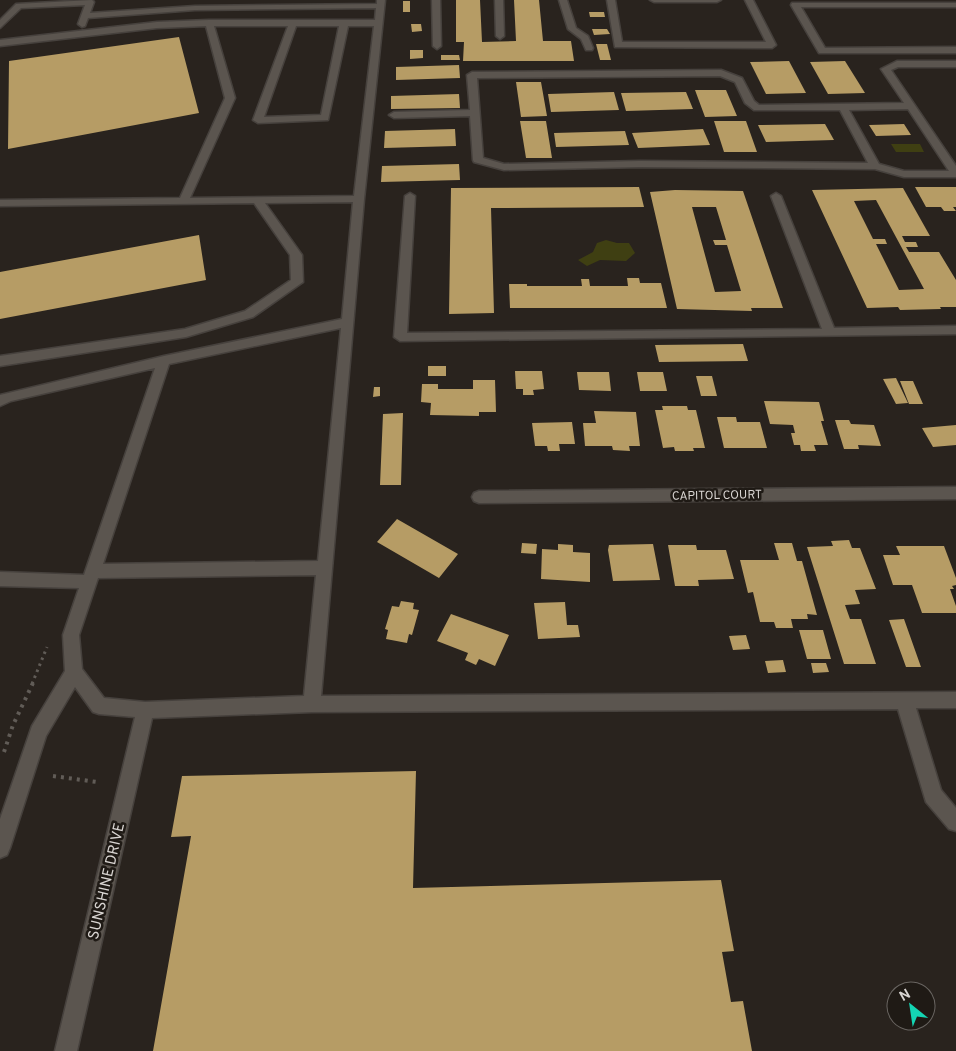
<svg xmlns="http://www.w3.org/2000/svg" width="956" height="1051" viewBox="0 0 956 1051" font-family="Overpass,sans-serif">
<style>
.water{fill:#3f3f12}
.building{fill:#b69c65;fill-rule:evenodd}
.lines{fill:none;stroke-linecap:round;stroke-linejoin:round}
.minor-casing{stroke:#46413d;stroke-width:3}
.path-far1{stroke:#615c57;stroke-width:3;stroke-dasharray:2.5 4;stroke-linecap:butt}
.path{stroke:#615c57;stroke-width:4;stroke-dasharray:3 5;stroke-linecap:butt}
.minor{fill:#5b554f;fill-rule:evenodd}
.labels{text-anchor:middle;stroke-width:5;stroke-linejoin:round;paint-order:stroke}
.street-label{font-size:12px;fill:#d9d5d2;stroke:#1f1a15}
.near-street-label{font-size:15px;fill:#d9d5d2;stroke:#1f1a15}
</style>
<rect width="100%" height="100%" fill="#29231e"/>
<path class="water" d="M891 144H920L924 152H896Z
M606 240 617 243H629L635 253 626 261 600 260 587 266 578 260 593 252 597 243Z"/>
<path class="building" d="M456 0H480L482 42 516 41 514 0H539L543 41H571L574 61H463L464 42H456Z
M403 1H410V12H403Z
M589 12H604L605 17H590Z
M411 24H421L422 31 412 32Z
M592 29H607L610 34 594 35Z
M179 37 199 113 8 149 9 61Z
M596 44H607L611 60H600Z
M410 50H423V58L410 59Z
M441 55H459L460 60H441Z
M789 61 806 93 766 94 750 62Z
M845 61 865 93 828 94 810 62Z
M459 65 460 78 396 80V67Z
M516 82H541L547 116 521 117Z
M695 90H726L737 116 705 117Z
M614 92 619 110 551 112 548 94Z
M686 92 693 109 626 111 621 93Z
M459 94 460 108 391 109V96Z
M520 121H546L552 158H526Z
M714 121H746L757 152H724Z
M825 124 834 140 766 142 758 125Z
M904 124 911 135 876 136 869 125Z
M455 129 456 146 384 148 385 131Z
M703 129 710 145 638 148 632 133Z
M625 131 629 145 556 147 554 133Z
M459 164 460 180 381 182 382 166Z
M639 187 644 207 491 208 494 313 449 314 451 188Z
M915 187H956V207H953L956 211H944L941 207H926Z
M903 188 930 236H902L905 242H916L918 247H906L909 252H939L956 280V307H940L941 309 900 310 898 307 867 308 812 190ZM876 200 924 289 899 290 876 244H887L885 239H873L854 201Z
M675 190 743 191 783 308H751L752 311 677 309 650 192ZM692 207H716L726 240H713L715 245H727L741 291 715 292Z
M199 235 206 280 0 319V272Z
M627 278H639L640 283H661L667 308H510L509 284H527V286H582L581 279H589L590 286H628Z
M743 344 748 361 659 362 655 345Z
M428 366H446V376H428Z
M515 371H542L544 389 533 390 534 395H523V389H516Z
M577 372H609L611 391 579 390Z
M637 372H663L667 391H640Z
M696 376H712L717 396H701Z
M896 378 908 403 896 404 883 379Z
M473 380H495L496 412H479V416L430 415 431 403 421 402 422 384H438V389H473Z
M900 381H913L923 404H909Z
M374 387H380V396L373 397Z
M764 401 819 402 824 421H821L828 445H814L816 451H801L800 445H794L791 433H795L793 425 770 424Z
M662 406H687L688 410H696L705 448H693L694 451H675L674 447 663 448 655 410H663Z
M594 411 636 412 640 446H629L630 451 613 450 612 446H585L583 423H596Z
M403 413 401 485H380L383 414Z
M717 417H736L737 422H760L767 448H724Z
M835 420H849L851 424 874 425 881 446 858 445 859 449H844Z
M572 422 575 444H559L560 451H548L547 446H535L532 423Z
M956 425V445L933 447 922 428Z
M397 519 458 554 439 578 377 542Z
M849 540 852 548H860L876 589 855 590 860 604 845 605 850 619H861L876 664H844L807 547 833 546 831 541Z
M522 543 537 544 536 554 521 553Z
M774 543H792L797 561H802L817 615 807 614 808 619H791L793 628H776L774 622H760L753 592 748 593 740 560H779Z
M558 544 573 545V552L590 553V582L541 579 542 549 558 550Z
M653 544 660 580 613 581 608 550 609 545Z
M668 545H696L697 550H726L734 579 698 580 699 586H675Z
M896 546H944L956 578V585L952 586 954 589H950L956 606V613H922L912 585H893L883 555H900Z
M401 601 414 603 413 609 419 610 412 635 409 634 407 643 386 639 388 630 385 629 392 606 399 607Z
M565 602 567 625H578L580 637 538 639 534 603Z
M451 614 509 635 495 666 479 659 476 665 465 660 468 653 437 641Z
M904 619 921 667H906L889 620Z
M799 630H823L831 659H807Z
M746 635 750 649 733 650 729 636Z
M783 660 786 672 768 673 765 661Z
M811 663H826L829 672 813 673Z
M416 771 413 888 721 880 734 951 722 952 731 1002 743 1001 752 1051H153L191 836 171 837 182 776Z"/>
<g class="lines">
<g class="minor-casing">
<path id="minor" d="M92 0 94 2 90 13 195 6 377 4V0H385L364 199 321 696 956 692V708H916L941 790 956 808V831L949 829 926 802 898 709 312 712 152 718 77 1051H55L135 717 99 714 93 712 75 687 46 736 10 848 7 855 0 858V819L32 726 65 671 63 635 79 588 0 586V572L84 575 155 368 11 401 0 406V395L164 356 342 319 353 202 265 203 302 255 303 282 253 317 186 337 0 366V356L185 329 245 311 291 280 290 255 254 203 0 206V200L180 198 225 98 206 26 157 28 0 46V40L157 22 209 20H375L376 8 195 10 88 18 85 26 82 27 78 24 85 5 21 8 0 28V20L16 4ZM214 26H288L253 120 258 123 328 120 348 26H374L354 196 190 198 235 98ZM296 26H339L321 115 264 117ZM341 328 318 561 103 564 169 364ZM316 575 304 696 145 702 104 698 82 669 79 635 98 578Z
M432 0H440L441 46 437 49 433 46Z
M495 0H503L504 36 500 39 496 36Z
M559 0H567L576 28 588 36 593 48 592 50H586L581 39 568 29Z
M607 0H615L622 42H766L745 0H753L776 45 772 48 615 47Z
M650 0H721L717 2H654Z
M792 3H956V7H801L825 48 956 47V53H819L791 5Z
M897 61H956V67H898L891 70 956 166V177H904L875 169 640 167 504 170 474 162 473 160 470 116 394 118 389 115 394 112 470 110 467 75 472 72 721 70 742 78 754 101 759 105 904 103 881 69ZM720 76 735 82 745 103 754 110H840L868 163 640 161 504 164 483 158 477 78ZM908 109 949 171H904L879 164 849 110Z
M410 193 415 196 407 333 822 329 771 196 776 193 781 196 834 328 956 326V334L400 341 394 337 405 196Z
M956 487V499L479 503 474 501 472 497 474 493 479 491Z"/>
</g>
<path class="path-far1" d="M32 684 47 647"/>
<path class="path" d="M4 752 13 725 33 683
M53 776 97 782"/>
<use href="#minor" class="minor"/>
</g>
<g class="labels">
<g class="street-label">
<text transform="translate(717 495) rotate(-1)" y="4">CAPITOL COURT</text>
</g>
<g class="near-street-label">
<text transform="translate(106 881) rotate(-77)" y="5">SUNSHINE DRIVE</text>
</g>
</g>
<g transform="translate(911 1006) rotate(330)"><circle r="24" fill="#1f1a15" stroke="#696561"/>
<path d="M0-4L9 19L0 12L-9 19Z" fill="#14d5b3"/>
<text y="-8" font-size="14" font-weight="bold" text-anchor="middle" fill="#d9d5d2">N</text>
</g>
</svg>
